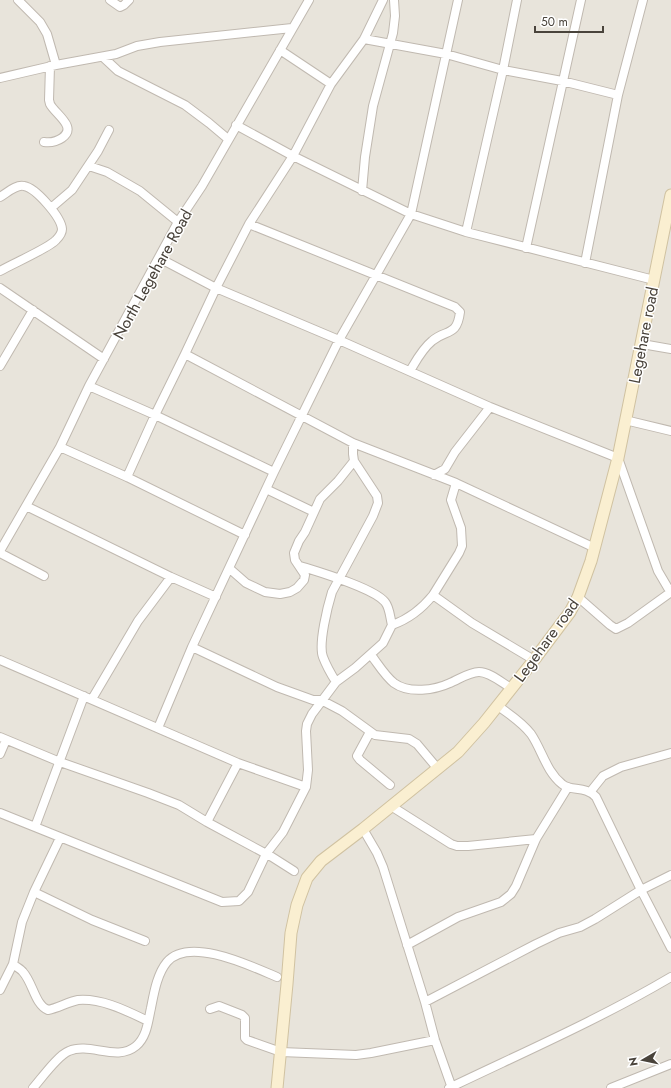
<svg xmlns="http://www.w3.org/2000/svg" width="671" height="1088" viewBox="0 0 671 1088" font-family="Jost,sans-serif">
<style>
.residential{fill:#e8e4db}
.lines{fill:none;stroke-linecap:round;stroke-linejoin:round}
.minor-casing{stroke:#c0b9b0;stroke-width:10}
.secondary-casing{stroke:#d0c2a1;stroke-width:13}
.minor{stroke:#fff;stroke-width:8}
.secondary{stroke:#faefd1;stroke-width:11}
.labels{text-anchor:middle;stroke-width:3;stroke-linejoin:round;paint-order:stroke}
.street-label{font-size:16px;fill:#49433b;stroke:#fff}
</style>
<rect width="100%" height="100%" fill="#f5f2ed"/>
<path class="residential" d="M0 0H671V1088H0Z"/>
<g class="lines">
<g class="minor-casing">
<path id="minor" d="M18 0 40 22 47 34 56 65
M110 0 120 7 124 5 129 0
M364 39 446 54 503 70 562 81 618 95
M280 50 331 84
M103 57 118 71 185 105 209 123 228 139
M0 78 56 65 116 54 137 46 160 42 292 28
M236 125 293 156 411 214 466 232 654 280
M44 142C51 143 56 142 62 138 78 127 55 114 50 104L49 100 50 66
M89 166 107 172 140 191 178 222
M362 191 365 157 373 106 393 33 395 16 394 0
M0 197C7 193 16 184 24 186 36 188 61 217 62 229 62 233 59 237 56 240 49 248 12 264 0 271
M51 208 72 190 98 151 109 130
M249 224 455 307 460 312C457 337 446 329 432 341 422 349 416 361 410 371
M466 232 503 70 517 0
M526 248 581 0
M159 258 216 288 339 340 490 407 618 458 658 571 668 588 671 590
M585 263 618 95 643 0
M0 288 104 359
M642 344 671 349
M185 354 353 443 456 483 595 548
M0 366 33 310
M89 386 155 415 274 472
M625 420 671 431
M60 447 127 477 245 535
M434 475 445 469 455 452 490 407
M127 477 155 415 185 354 216 288 249 224 293 156 331 84 364 39 383 0
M456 483 451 500 461 528 462 546 459 553 433 595 472 623 534 660
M266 489 314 512
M26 506 171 577 216 597
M0 551 60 447 89 386 178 222 202 186 309 0
M0 553 44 576
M300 566C319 572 374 588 385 602 390 608 390 618 392 625
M230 569 246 583 265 592 280 594 290 592 297 588 304 580 305 575 295 560 294 553 299 541 305 532 320 499 338 481 354 461
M578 597 610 625 616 629 628 623 671 592
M192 647 277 687 313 700H321L342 711 375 735 409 739 417 744 438 769
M371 655C378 664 385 676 394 683 409 694 435 690 450 683 458 680 469 672 479 672 490 672 502 683 511 688
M0 660 238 763 306 787
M336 682C331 674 326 665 323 657 318 644 328 605 332 592L373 516 378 503 377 496 354 461 353 454V443
M92 699 138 621 171 577
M498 706C509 714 522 722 531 734 542 750 546 771 562 784 571 792 585 785 596 797L641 890 671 948
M158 728 192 647 274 472 339 340 411 214 458 0
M370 732 357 756 360 760 390 785
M0 737 60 762 148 793 179 805 207 822 272 857 294 871
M0 754 6 740
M591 791 603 776 621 767 671 753
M391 806 451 844 457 846H468L536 839
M0 813 222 902 239 901 248 892 266 854 283 832 306 787 308 770 306 731 307 724 312 714 336 682 355 668 383 643 392 625C409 619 421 610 433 595
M207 822 238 763
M35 827 84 696
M363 829 377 853 383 867 425 1002 435 1040 452 1088
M34 892 92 920 145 941
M407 945 458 917 501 902 511 894 516 886 536 839 568 787
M13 964C16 967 21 969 23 972 33 983 35 1005 48 1010 58 1008 68 1002 78 1000 102 998 127 1011 148 1021
M0 990 13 964 22 922 34 892 60 838
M425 1002 536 944 559 933 580 927 595 919 641 890 671 875
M210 1009 219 1006 242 1015 245 1018V1038L247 1040 281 1052 356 1055 371 1053 435 1040
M33 1088C41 1079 58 1055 69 1051 90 1042 117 1062 136 1046 147 1037 148 1021 151 1008 154 993 157 974 167 962 189 936 251 966 277 977
M449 1088C524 1052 600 1019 671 977
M611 1088 671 1064"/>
</g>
<g class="secondary-casing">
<path id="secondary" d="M277 1088 287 984 291 933 297 905 307 878 321 861 363 829 458 752 484 723 534 660 570 612 578 597 591 561 618 458 671 195"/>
</g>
<use href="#minor" class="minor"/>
<use href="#secondary" class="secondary"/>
</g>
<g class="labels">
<g class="street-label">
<text transform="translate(152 274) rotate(-61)" y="6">North Legehare Road</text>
<text transform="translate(643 335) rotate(-79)" y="6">Legehare road</text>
<text transform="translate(546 640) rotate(-54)" y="6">Legehare road</text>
</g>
</g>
<g transform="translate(643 1060) rotate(261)" stroke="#ffffff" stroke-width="3" paint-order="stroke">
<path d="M0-3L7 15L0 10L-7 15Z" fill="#49433b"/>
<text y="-6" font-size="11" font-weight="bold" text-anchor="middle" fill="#49433b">N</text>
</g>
<path d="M535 26v6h68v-6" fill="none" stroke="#49433b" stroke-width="2"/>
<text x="541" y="26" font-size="12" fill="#49433b" stroke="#ffffff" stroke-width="3" paint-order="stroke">50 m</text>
</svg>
